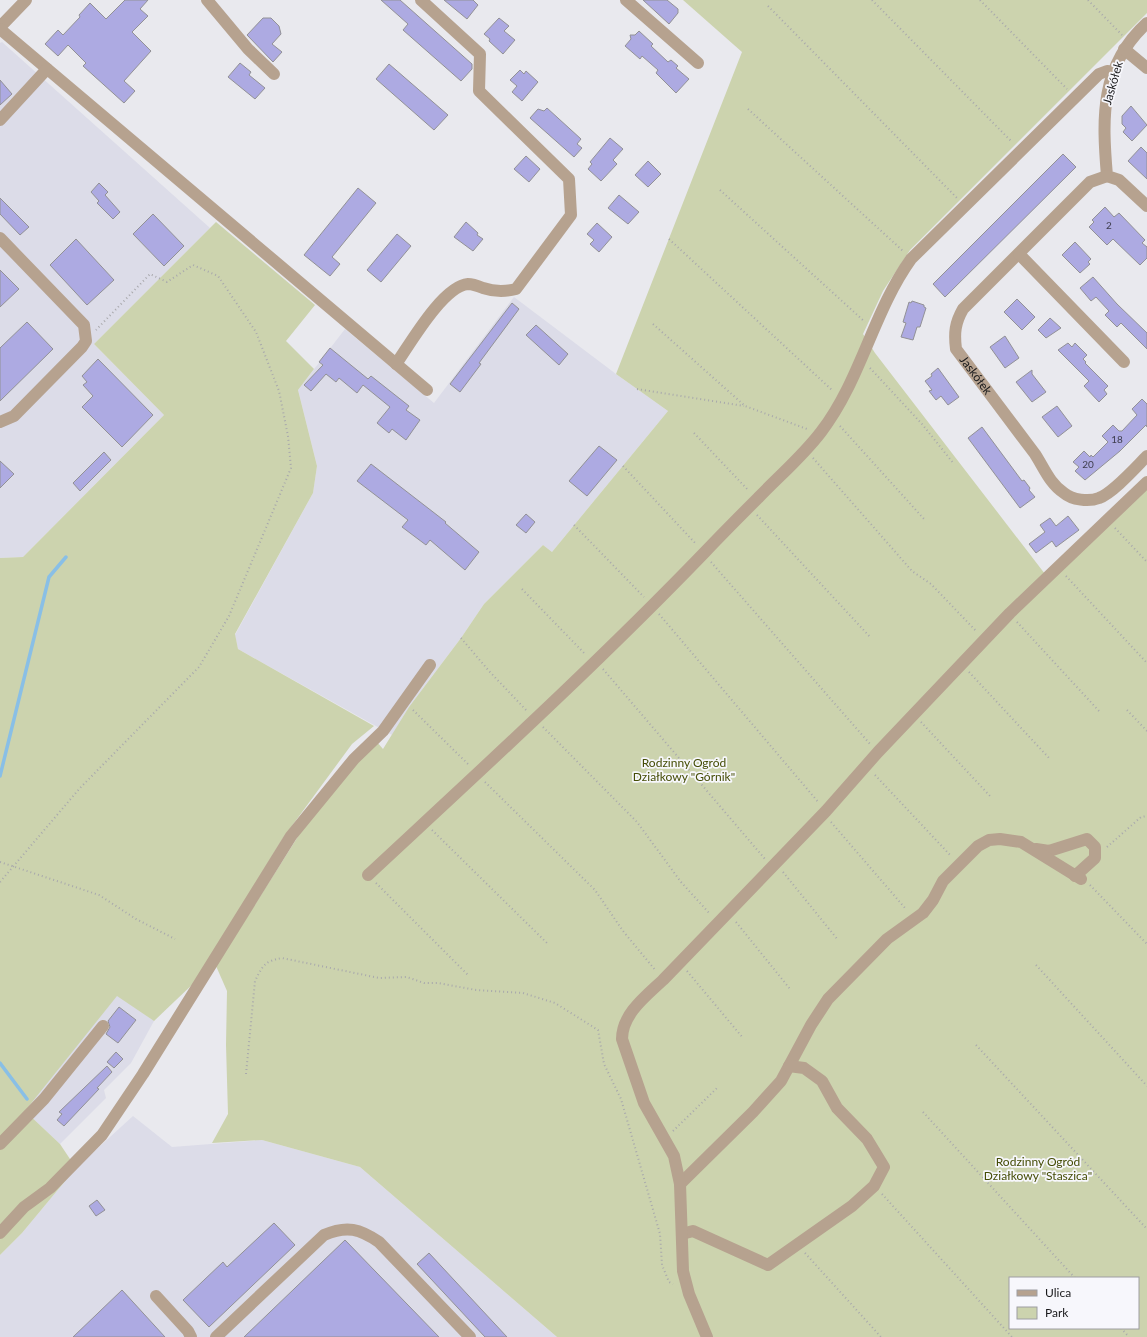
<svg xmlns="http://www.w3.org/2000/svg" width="1147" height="1337" viewBox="0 0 1147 1337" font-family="Lato,sans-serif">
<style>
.built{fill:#dcdce8}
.green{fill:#ccd3ae;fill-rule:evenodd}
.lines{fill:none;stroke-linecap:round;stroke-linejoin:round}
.stream{stroke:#89bfe6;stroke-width:3.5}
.building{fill:#adaae2;stroke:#929196}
.path{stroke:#a8a8ac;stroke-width:2;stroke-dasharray:1 3;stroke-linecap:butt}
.minor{stroke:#b6a28f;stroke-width:12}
.labels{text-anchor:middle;stroke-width:3.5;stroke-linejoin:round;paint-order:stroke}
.number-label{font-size:10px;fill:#3e3d4d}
.street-label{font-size:12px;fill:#19191b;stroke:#f7f7fc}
.park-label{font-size:12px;fill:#454d06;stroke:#f7f7fc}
</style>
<rect width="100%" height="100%" fill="#e9e9ee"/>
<path class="built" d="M2 42 210 228 94 344 164 415 23 557 0 558V43Z
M514 297 616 374 668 411 552 552 543 545 484 604 461 638 409 707 392 735 238 649 235 635 313 493 317 466 298 390 345 329 434 403Z
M117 995 154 1021 131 1063 104 1090 106 1098 60 1144 25 1111Z
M133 1116 172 1147 262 1140 360 1167 557 1337H0V1255L22 1233 76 1168Z"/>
<path class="green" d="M683 0H1147V13L910 250 883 291 863 334 875 353 1045 574 1147 476V1337H557L360 1167 262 1140 212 1143 228 1114 226 1045 227 991 216 966 304 827 350 770 377 742 383 749 409 707 461 638 484 604 543 545 552 552 668 411 616 374 742 52ZM1010 1278H1138V1328H1010Z
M216 222 315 305 286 341 314 369 298 390 317 466 313 493 235 634 238 649 374 726 352 744 283 838 196 981 154 1021 117 996 25 1111 60 1144 76 1168 22 1233 0 1255V558L23 557 164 415 94 344Z"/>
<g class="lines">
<path class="stream" d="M0 776 49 577 66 557
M0 1063 27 1099"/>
</g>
<path class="building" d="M125 0H148L140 9 148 16 132 32 151 51 124 81 135 91 124 103 83 66 86 63 68 45 58 56 45 44 58 30 63 35 80 17 79 15 90 3 106 19Z
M381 0H400L472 64V69L461 81 403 30 408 24Z
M444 0H473L478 5 467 19Z
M643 0H667L678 9V13L669 24Z
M263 18H271L279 26 281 34 272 44 282 52 273 62 247 35Z
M499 18 509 26 504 31 515 40 503 54 489 41 490 39 484 34Z
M639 31 653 44 651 46 668 62 671 60 678 66 676 68 689 79 676 93 656 73 658 70 642 56 640 59 625 46 631 39 630 35H635Z
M240 63 251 72 249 75 265 88 255 99 228 77Z
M389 64 448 115 434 130 376 79Z
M520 70 524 74 526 71 538 82 522 101 512 92 517 86 510 80Z
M0 80 12 94 0 105Z
M1131 106 1147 125 1132 141 1123 132 1126 128 1122 124V116Z
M547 108 581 139 577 144 582 148 574 157 530 118 538 109 544 111Z
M610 138 623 149 613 160 617 164 601 181 588 169 592 164 590 162Z
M1141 147 1147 153V179L1128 161Z
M1063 154 1076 167 945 297 933 284Z
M526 156 540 169 529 182 514 169Z
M648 161 661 174 648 187 635 175Z
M99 183 108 192 105 195 120 212 113 219 97 203 99 201 91 192Z
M358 188 376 203 332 257 340 264 330 276 304 255Z
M619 195 639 212 628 224 608 208Z
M0 198 29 227 20 235 0 214Z
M1105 207 1114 217 1119 213 1145 240 1142 243 1147 247V258L1140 265 1113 239 1107 245 1089 227 1094 222 1092 220Z
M153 214 184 246 164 266 133 234Z
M466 222 478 233 477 235 483 239 473 251 454 237Z
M597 223 612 237 599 252 590 244 594 240 587 234Z
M397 234 411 246 381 282 367 270Z
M76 239 114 280 87 305 50 265Z
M1075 242 1091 259 1088 262 1090 264 1080 273 1062 255Z
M0 270 19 289 0 307Z
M1093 277 1117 304 1147 333V349L1121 323 1117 327 1105 315 1109 311 1096 297 1091 301 1080 288Z
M1017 299 1035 317 1022 330 1004 312Z
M912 301 924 305V307L926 308 920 327H917L913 340 901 337 906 323 903 322 909 302 911 303Z
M512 303 519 309 479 363 481 364 460 392 450 384Z
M1050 318 1061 328 1046 338 1038 330Z
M27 322 53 349 0 401V348Z
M536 325 568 354 559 365 526 335Z
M1005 336 1019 358 1005 368 990 347Z
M1068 343 1072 347 1075 343 1087 355 1083 359 1086 362 1085 363 1108 386 1104 390 1107 394 1099 402 1084 386 1089 381 1058 350Z
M330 348 368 379 371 376 409 406 406 410 420 420 406 440 392 429 389 433 377 423 390 407 363 385 357 393 339 378 336 382 326 374 311 391 304 385 323 365 319 362Z
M98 359 153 415 122 447 82 407 93 396 83 385 87 382 82 376Z
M938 368 959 397 948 405 941 396 936 400 929 391 932 390 925 381 932 376 931 374Z
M1032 370V374L1046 392 1032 402 1016 382Z
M1142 399 1147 404V427L1146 425 1120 451 1085 480 1075 471 1079 467 1073 462 1084 451 1090 457 1091 455 1093 457 1108 442 1102 436 1113 425 1119 431H1122L1137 415 1132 409Z
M1057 406 1072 426 1058 437 1042 417Z
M982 427 1022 481 1024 480 1030 488 1029 490 1035 497 1020 508 968 438Z
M599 446 617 460 587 496 569 481Z
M104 452 111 460 80 491 73 483Z
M0 461 14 474 0 488Z
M371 464 446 522 445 523 479 552 465 570 430 540 426 545 402 527 408 520 357 481Z
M526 514 535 522 526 533 516 525Z
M1068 516 1079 530 1056 547 1052 541 1036 553 1029 544 1045 532 1040 525 1050 518 1056 526Z
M119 1007 136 1020 118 1043 106 1034 110 1027 108 1021Z
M116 1052 123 1059 114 1068 107 1062Z
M107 1066 112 1072 97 1088 99 1089 64 1126 57 1120 62 1114 59 1112Z
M97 1200 105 1210 96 1216 89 1206Z
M274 1223 295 1245 209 1327 183 1300 223 1262 227 1267Z
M345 1240 439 1337H244Z
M429 1253 507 1337H485L417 1264Z
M122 1290 165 1337H73Z"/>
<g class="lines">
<path class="path" d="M872 0 1012 142
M980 0 1067 89
M1088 0 1122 35
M768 6 957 198
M748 109 903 251
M720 190 865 322
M669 239 833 391
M653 324 745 406 807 429
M870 368 922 424 954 464
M637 389 744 406
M840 426 924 519
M694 433 749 491
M813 458 912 571 931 584 977 632
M623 466 696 544
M757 515 871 638
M574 525 644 597
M1115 528 1147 562
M711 562 870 744
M1066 576 1147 663
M522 589 585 654
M659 614 819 803
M1017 622 1099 711
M461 638 489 671 527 711
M603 669 765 859
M969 672 1049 758
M413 710 470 766
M1127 710 1147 731
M921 722 990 796
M543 727 637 822 681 882 710 914
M875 775 951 856
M485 782 595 890 623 931 656 971
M831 822 905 908
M432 830 548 944
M1107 847 1141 817 1147 816
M0 862 99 895 136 919 175 939
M783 872 838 940
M0 882 80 788 199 667 229 616 291 468 288 436 279 391 256 332 218 276 193 265 167 282 150 274 96 330
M376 883 468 975
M1090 885 1147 944
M736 922 790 989
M1036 965 1147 1086
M687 971 743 1038
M976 1045 1147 1229
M246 1074 255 981C263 965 265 961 282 958L379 978 407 977 424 983H438L476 990 523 993 555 1003 598 1030 604 1064 621 1099 660 1234 662 1265 669 1282 673 1284
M923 1112 1075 1278
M673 1131 717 1088
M882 1194 1012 1337
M805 1253 881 1337
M1121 1328 1129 1337"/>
<g class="minor">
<path d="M207 0 248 49 274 74"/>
<path d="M626 0 698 63"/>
<path d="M1147 23C1100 66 1102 117 1107 176L1119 180 1147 206"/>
<path d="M0 27 26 0"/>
<path d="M0 29 427 390"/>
<path d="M1124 49 1147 68"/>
<path d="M0 120 47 69"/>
<path id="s1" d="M1107 176 1090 182 963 309C955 323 954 333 956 349 982 384 1009 419 1035 454 1044 468 1050 484 1064 493 1072 500 1089 502 1099 498 1113 493 1136 467 1147 456"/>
<path d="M0 238 84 325 86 341 82 347 14 416 0 422"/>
<path d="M1019 254 1124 362"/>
<path d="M396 364C410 344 443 286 468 284 473 284 478 286 483 288 495 292 504 292 516 289L571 215 569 179 479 91 480 54 421 0"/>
<path d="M1036 849 1049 851 1087 839 1095 847V858L1075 876"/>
<path d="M368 875C482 769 597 664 705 552 722 534 740 516 758 498 779 476 802 457 821 432 861 380 873 312 911 259L1099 74 1107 71 1113 72"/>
<path d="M0 1144 44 1099 103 1026"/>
<path d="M680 1184 753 1112 781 1081 811 1025 828 999 887 939 923 913 933 900 943 881 978 846 989 840 1000 839 1021 842 1081 879"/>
<path d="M0 1233 24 1207 50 1188 102 1135 143 1074 291 836 354 759 383 731 430 665"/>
<path d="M682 1234 693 1231 768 1265 852 1206 874 1186 884 1167 867 1139 837 1108 822 1081 804 1068 789 1066"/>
<path d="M156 1296 188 1331 191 1337"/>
<path d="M216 1337 324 1235C347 1225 360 1229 379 1242L470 1337"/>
<path d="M707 1337 689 1294 683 1271 680 1184 674 1156 644 1103 622 1039C622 1014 646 996 663 980L826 811 878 752 1010 613 1147 482"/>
</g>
</g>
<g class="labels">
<g class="number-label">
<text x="1109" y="229">2</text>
<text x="1117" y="443">18</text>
<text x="1088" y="468">20</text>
</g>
<g class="street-label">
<text transform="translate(1113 83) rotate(-74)" y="4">Jaskółek</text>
<text dy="4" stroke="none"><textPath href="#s1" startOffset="272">Jaskółek</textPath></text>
</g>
<g class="park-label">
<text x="684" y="767">Rodzinny Ogród<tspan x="684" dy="14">Działkowy "Górnik"</tspan></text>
<text x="1038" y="1166">Rodzinny Ogród<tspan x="1038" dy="14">Działkowy "Staszica"</tspan></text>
</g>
</g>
<rect x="1009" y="1277" width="130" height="52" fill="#f7f7fc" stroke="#9e9ea2"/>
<rect x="1017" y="1290" width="20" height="6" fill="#b6a28f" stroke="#9e9ea2"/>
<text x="1045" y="1297" font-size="12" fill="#19191b">Ulica</text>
<rect x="1017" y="1307" width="20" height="12" fill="#ccd3ae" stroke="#9e9ea2"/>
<text x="1045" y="1317" font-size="12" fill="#19191b">Park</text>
</svg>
